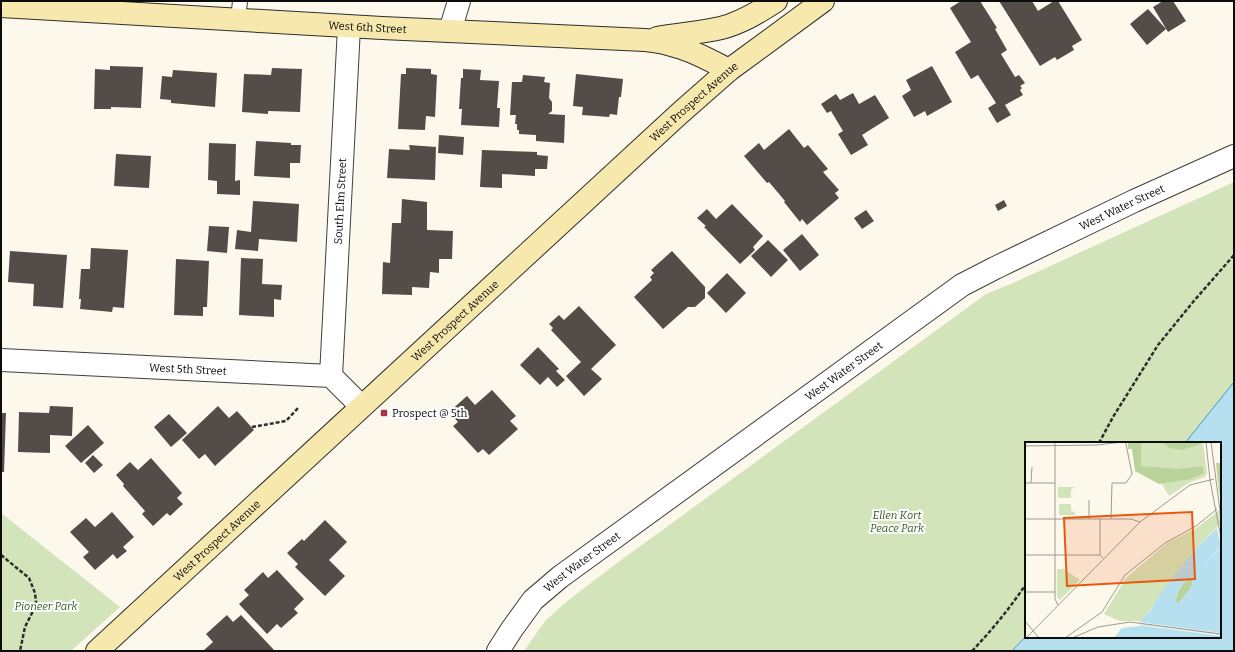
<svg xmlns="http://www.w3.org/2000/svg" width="1235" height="652" viewBox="0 0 1235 652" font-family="Bitter,serif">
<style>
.green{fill:#d3e4ba}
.water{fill:#b6dfef;stroke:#4499bf}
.building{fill:#534c49}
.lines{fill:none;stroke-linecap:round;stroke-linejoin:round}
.service-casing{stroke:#3f3f3f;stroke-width:16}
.minor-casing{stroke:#3f3f3f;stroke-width:24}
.tertiary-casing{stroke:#3f3f3f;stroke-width:24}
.secondary-casing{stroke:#2e2e2e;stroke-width:24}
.path{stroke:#2e2e2e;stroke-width:2.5;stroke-dasharray:4 2;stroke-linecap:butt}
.service{stroke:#fff;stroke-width:14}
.minor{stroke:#fff;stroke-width:22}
.tertiary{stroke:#fff;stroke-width:22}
.secondary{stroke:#f7e8ad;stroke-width:22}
.poi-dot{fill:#ad3243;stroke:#fff;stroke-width:1.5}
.labels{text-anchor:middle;stroke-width:4;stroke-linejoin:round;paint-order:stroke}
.street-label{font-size:11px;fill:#0c0c0c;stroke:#fff}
.poi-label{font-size:11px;fill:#0c0c0c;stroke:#fff;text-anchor:start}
.park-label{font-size:11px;font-style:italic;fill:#345c23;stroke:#fff}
.inset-road{fill:none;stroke:#9d9a92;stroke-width:1}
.view{fill:#e8590c;fill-opacity:0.15;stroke:#e8590c;stroke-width:2}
.inset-edge{fill:none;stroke:#0c0c0c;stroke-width:2}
</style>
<rect width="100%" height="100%" fill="#fdf8ec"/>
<path class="green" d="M1234 182V382L1185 443H1026V636L1012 651H524L545 621 566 602 613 566 986 294 1013 283Z
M1 513 120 607 71 651H1Z"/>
<path class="water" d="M1234 382V651H1012L1026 636 1220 637V443H1185Z"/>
<path class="building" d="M961 1H980L997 28 995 29 1007 50 1001 54 1015 77 1019 75 1025 83 1020 86 1022 88 1020 90 1023 95 1005 105 1011 115 997 123 988 108 996 103 978 75 971 79 955 52 971 42 950 8Z
M999 1H1032L1038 11 1054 1H1058L1082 40 1072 46 1074 50 1057 60 1055 57 1040 66Z
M1163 1H1173L1186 21 1168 32 1153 7Z
M1148 9 1166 29 1147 45 1130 24Z
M110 66 143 67 141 108 111 107V109H94L95 69 110 70Z
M932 66 952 102 927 116 925 111 914 117 902 96 911 90 906 80Z
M272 68 302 69 300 112 268 111V114L242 112 244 74 271 75Z
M406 68 431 69V74L437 75 435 117 426 116 425 130 398 129 401 74H406Z
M463 69 481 70 480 80 499 81 497 108H500L499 127 461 125 462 109H459L461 78H463Z
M173 70 217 73 215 107 171 103V100L160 99 162 76 172 77Z
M576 74 623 79 621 97H619L617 115 610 114 609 117 582 115 583 107 573 106Z
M523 75 545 77 544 82 550 83 549 98 552 102V111L548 114 565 115 564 143 536 141V135L519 134V130H517V124H515L516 115H510L512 82H522Z
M853 93 859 104 875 95 889 118 862 135 868 145 851 155 838 134 843 131 831 111 827 113 821 104 836 94 840 100Z
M789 129 804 148 808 145 828 169 823 172 839 190 835 193 839 198 807 225 802 219 800 222 784 202 785 201 769 182 767 183 744 156 759 143 764 150Z
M439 135 464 137 463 155 438 153Z
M256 141 291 143V145H301L300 163H290V178L254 176Z
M209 143 236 144 235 181 240 180V195L217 194V181L208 180Z
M409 145 436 147 435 180 387 178 389 149 410 150Z
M482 150 537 152V155L548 156 547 169H535V176L502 174V188L480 187Z
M116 154 151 156 149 188 114 186Z
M402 199 427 202V230L453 231 452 259H439V273L430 272 429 288 412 287V295L382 294 383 262 390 263 392 223H401Z
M1004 200 1007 206 998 211 995 205Z
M253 201 299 204 297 242 259 239 258 251 235 249 237 230 251 232Z
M732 204 763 236 753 247 755 250 740 264 704 227 706 226 697 218 707 209 716 219Z
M866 210 874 221 862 229 854 218Z
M209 226 229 227 227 253 207 251Z
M802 234 819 255 800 271 783 250Z
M768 240 788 260 771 277 751 256Z
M91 248 128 250 124 308 113 307 112 312 80 309 81 299H79L81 269H90Z
M10 251 67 255 63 308 33 306 34 284 8 282Z
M672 251 705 287V298L695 307H688L663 329 634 297 652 280 650 277 654 273 651 270Z
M241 258 263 259 262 284 282 285 281 300 274 299V317L239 315Z
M176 259 209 261 207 307H203V316L174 315Z
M727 273 746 293 726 313 707 293Z
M579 306 616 345 591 369 602 379 584 396 566 376 581 362 551 330 553 328 549 324 559 315 564 320Z
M538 347 559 369 556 371 565 380 557 387 548 377 540 385 520 365Z
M492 390 516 416 510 421 518 429 489 455 483 449 478 453 453 426 458 422 449 412 467 396 475 405Z
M50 406 73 407 72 436 50 435V453L18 452 19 412 49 413Z
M218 406 229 418 237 411 254 430 215 466 205 454 199 459 182 440Z
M1 413H6L4 472H1Z
M169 414 187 433 171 447 154 427Z
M88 425 104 443 81 463 65 446Z
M93 455 103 465 94 473 85 463Z
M151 458 182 493 177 498 183 504 170 516 167 513 153 526 142 514 145 511 123 486 124 484 116 475 130 462 138 470Z
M112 512 134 537 123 547 127 551 117 559 113 554 95 570 83 557 89 552 70 532 86 518 95 527Z
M325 520 347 542 329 560 345 576 325 596 295 567 298 564 287 553 302 539 304 541Z
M277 570 304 599 294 609 298 613 281 628 277 624 267 634 239 604 249 595 244 590 263 572 268 578Z
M227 615 233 622 241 615 275 651H203L213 642 206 634Z"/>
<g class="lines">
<g class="service-casing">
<path id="service" d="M238 20 240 1"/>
</g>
<g class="minor-casing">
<g id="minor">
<path d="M450 31 459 1"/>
<path id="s1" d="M1 360 331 376 361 406"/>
<path id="s2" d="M331 376 349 27"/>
</g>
</g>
<g class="tertiary-casing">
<g id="tertiary">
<path id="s3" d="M498 651 512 629 533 600 560 577 962 285 995 268 1134 201 1234 156"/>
</g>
</g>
<g class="secondary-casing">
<g id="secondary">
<path id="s4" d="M1 6 382 28 645 40C656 41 667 43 678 47 696 52 713 62 729 70"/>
<path d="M657 38C678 34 700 33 721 28 741 23 759 12 776 1"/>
<path id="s5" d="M97 651 679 114 729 70 823 1"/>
</g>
</g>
<path class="path" d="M252 427 286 421 299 407
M1099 443 1113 417 1158 345 1193 302 1234 255
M1 555 29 578 35 593 36 602 34 609 25 627 20 651
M972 651C992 630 1010 608 1026 584"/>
<use href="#service" class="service"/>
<use href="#minor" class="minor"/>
<use href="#tertiary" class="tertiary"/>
<use href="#secondary" class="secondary"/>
</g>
<rect class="poi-dot" x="380" y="409" width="8" height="8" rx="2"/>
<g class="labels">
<g class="street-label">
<text dy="4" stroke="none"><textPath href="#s4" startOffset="367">West 6th Street</textPath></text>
<text dy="4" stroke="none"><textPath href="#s5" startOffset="811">West Prospect Avenue</textPath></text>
<text dy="4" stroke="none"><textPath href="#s2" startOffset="175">South Elm Street</textPath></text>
<text dy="4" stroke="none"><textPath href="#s3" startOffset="772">West Water Street</textPath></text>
<text dy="4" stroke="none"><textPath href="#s5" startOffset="487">West Prospect Avenue</textPath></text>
<text dy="4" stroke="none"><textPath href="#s1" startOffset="187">West 5th Street</textPath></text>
<text dy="4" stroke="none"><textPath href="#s3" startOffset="448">West Water Street</textPath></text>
<text dy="4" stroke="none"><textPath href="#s5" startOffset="163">West Prospect Avenue</textPath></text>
<text dy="4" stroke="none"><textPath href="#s3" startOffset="124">West Water Street</textPath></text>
</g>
<g class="poi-label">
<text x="392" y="417">Prospect @ 5th</text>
</g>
<g class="park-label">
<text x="897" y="519">Ellen Kort<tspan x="897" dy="13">Peace Park</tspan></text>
<text x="46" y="610">Pioneer Park</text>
</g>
</g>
<g transform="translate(1025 442)">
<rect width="196" height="196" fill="#fdf8ec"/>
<path d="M145 0 151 4 178 0 182 31 180 35 165 40 144 54 137 42 113 30 110 1ZM33 45H50L46 48V56H33ZM34 62H46V69L50 70V73H34ZM196 67V81L170 107 119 176 115 179H95L79 172 101 136 142 101 170 87ZM32 127H39L55 138 35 158 32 155Z" fill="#d3e4ba"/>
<path d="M138 0H175L176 2 157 8 144 6ZM103 1H116V24L153 27 177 24 179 31 166 37 134 42 110 29 107 7H103ZM191 21H196V57L194 49ZM166 137 168 139 166 146 154 160H150L153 149 161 138Z" fill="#b9d39a"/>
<path d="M192 86 196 105 173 129 196 106V196H89L97 186 115 184V179L125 169 133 155 170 107ZM161 138 168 139 166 146 154 160H150L153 148Z" fill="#b6dfef" fill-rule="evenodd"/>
<path d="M114 180 196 191V192L114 181ZM113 182 196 193V194L113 183Z" fill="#fdf8ec"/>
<path class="inset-road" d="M30 0V157L33 163M181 0 185 38 196 96M186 0 196 76M0 4 72 3 97 0M0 41H30M6 41 7 25M0 77H106L115 80M64 77V58M75 77V113M86 77 87 41H101L107 32 101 2 99 0M0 113H75L78 116M0 150H30M0 179 14 196M1 196 115 80 165 43 189 37M40 196 77 170 100 133 140 101 171 84 192 67M47 196 73 185 105 180 196 192"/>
<path class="view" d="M167 70 170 137 42 144 39 76Z"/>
<rect width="196" height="196" class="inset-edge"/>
</g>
<rect width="1235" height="652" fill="none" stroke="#0c0c0c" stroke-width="4"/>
</svg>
